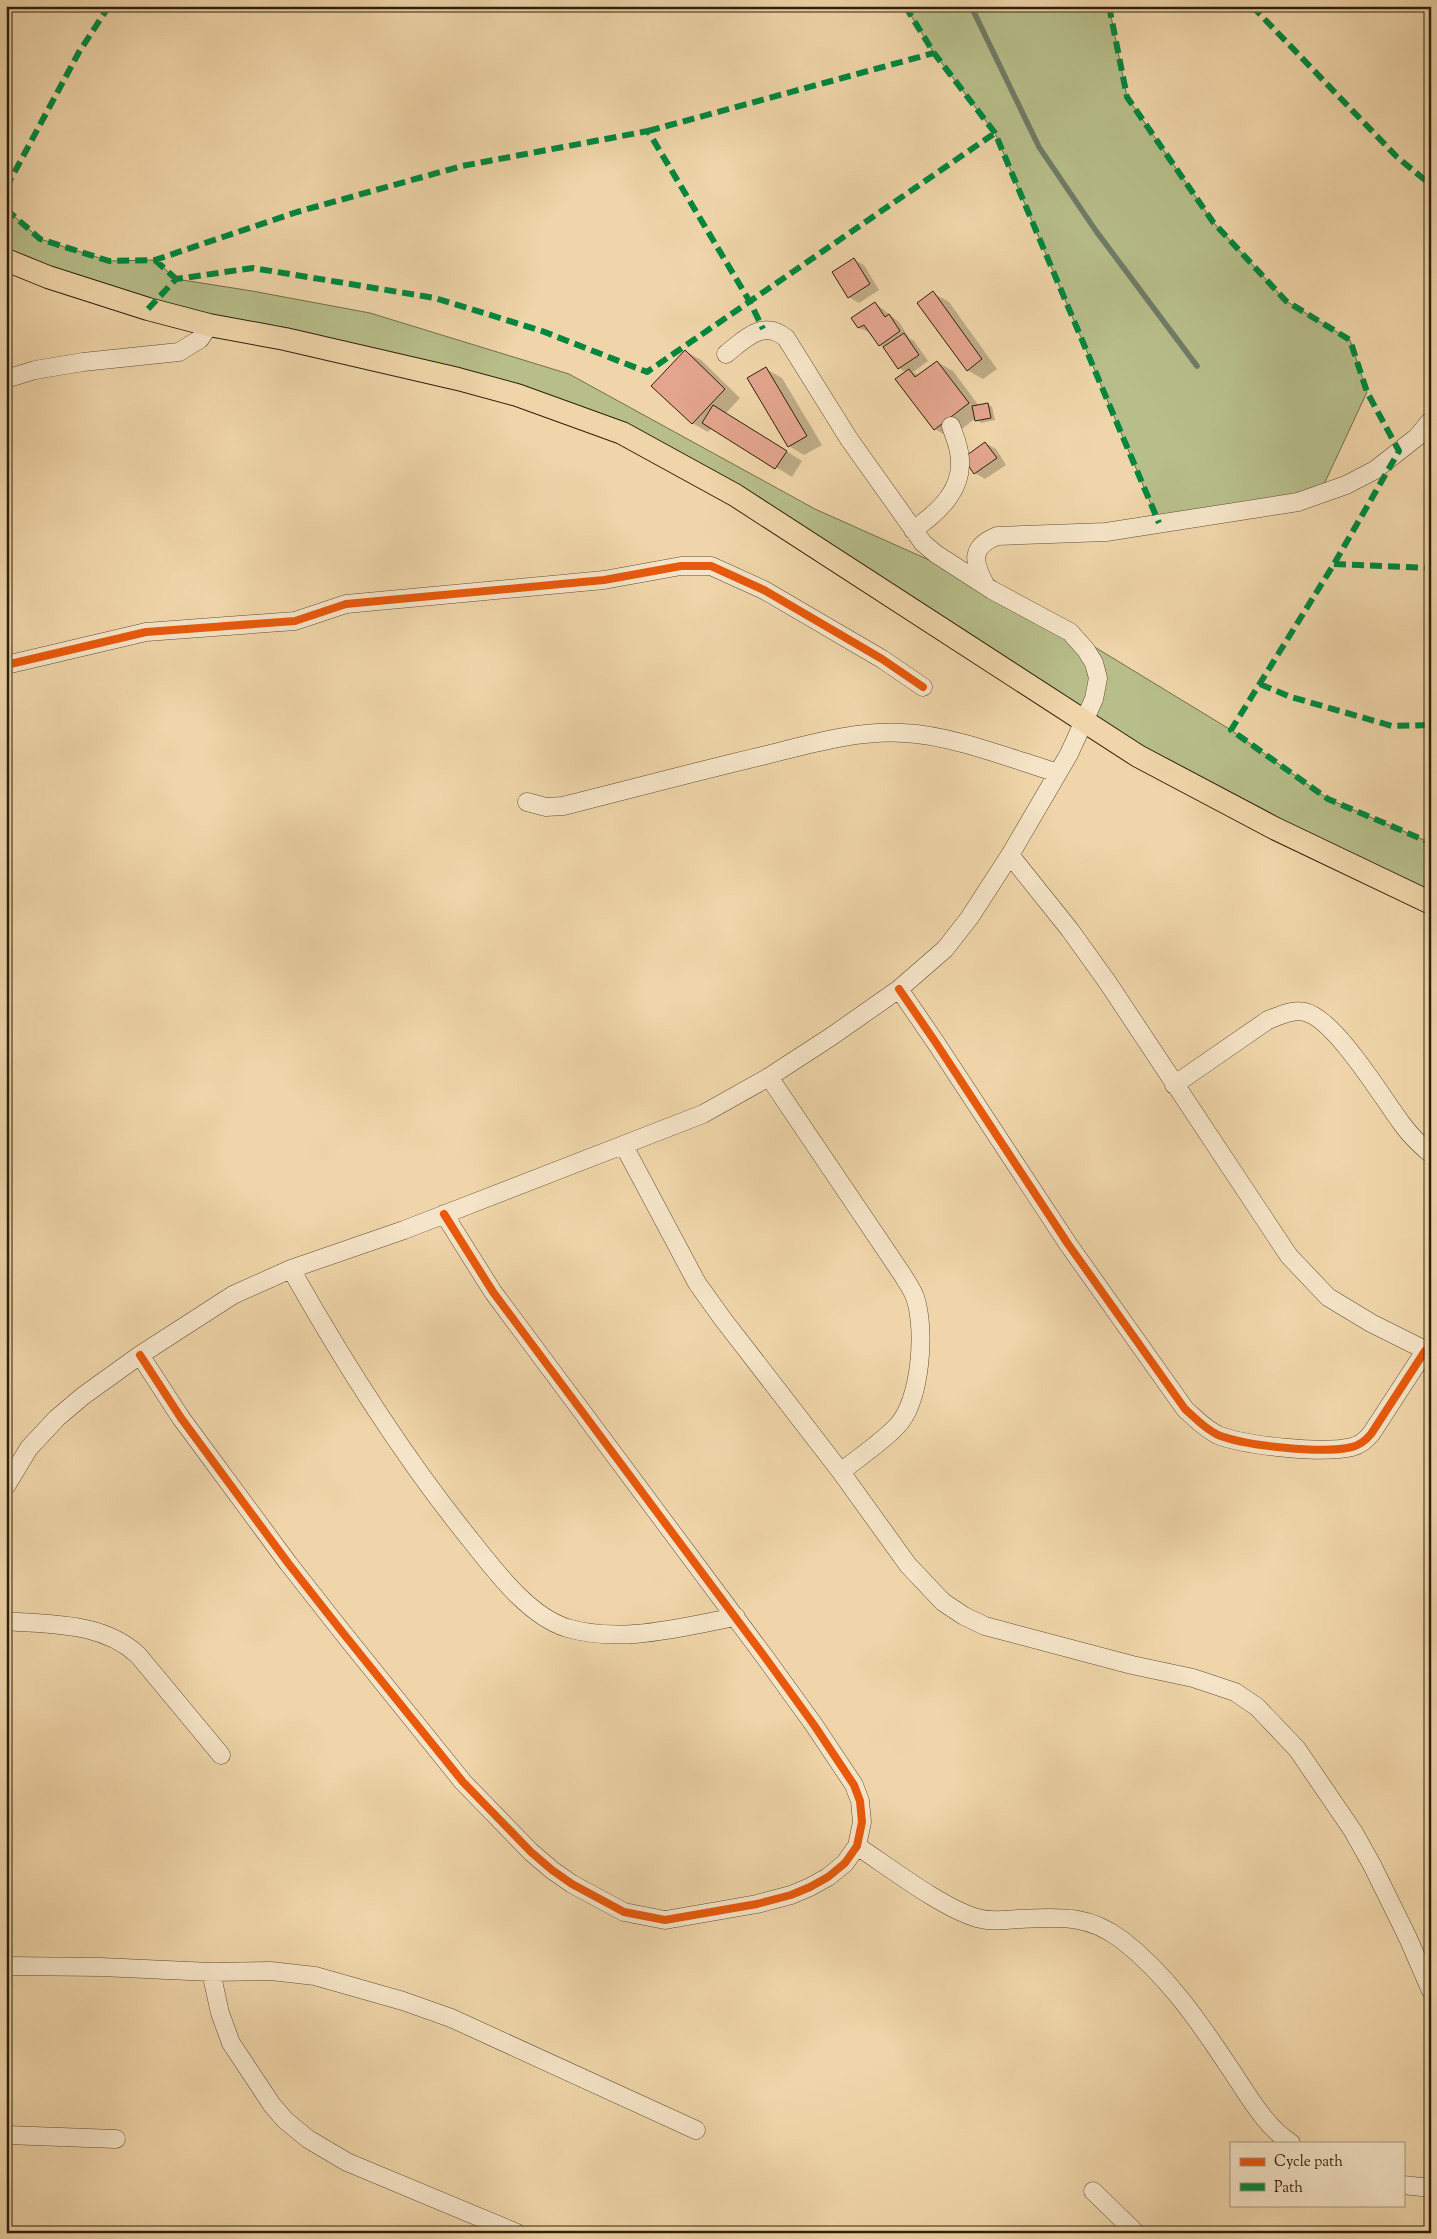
<svg xmlns="http://www.w3.org/2000/svg" width="1437" height="2239" viewBox="0 0 1437 2239" font-family="'Sorts Mill Goudy',serif">
<style>
.green{fill:#b7be8a;stroke:#736f4b}
.shadow{fill:#0003}
.lines{fill:none;stroke-linecap:round;stroke-linejoin:round}
.stream{stroke:#707c67;stroke-width:5.5}
.building{fill:#e3a58d;stroke:#2f200c}
.minor-casing{stroke:#5f4d33;stroke-width:19}
.major-casing{stroke:#2f200c;stroke-width:24}
.minor{stroke:#f5e4c7;stroke-width:18}
.major{stroke:#efd5a9;stroke-width:22}
.quiet{stroke:#00873e;stroke-width:6;stroke-dasharray:12 6;stroke-linecap:butt}
.cycleway-casing{stroke:#f5e4c7;stroke-width:11}
.cycleway{stroke:#e8590c;stroke-width:8}
</style>
<rect width="100%" height="100%" fill="#efd5a9"/>
<filter id="stains"><feTurbulence type="fractalNoise" baseFrequency=".004" numOctaves="4"/><feColorMatrix values="0 0 0 0 .2 0 0 0 0 .09 0 0 0 0 .02 0 0 0 .5 -.17"/></filter>
<radialGradient id="worn" r=".72"><stop offset=".6" stop-color="#630" stop-opacity="0"/><stop offset="1" stop-color="#630" stop-opacity=".3"/></radialGradient>
<path class="green" d="M905 6H1109L1127 97 1213 222 1286 301 1350 340 1367 392 1319 495 1159 523 995 133 934 53Z
M6 209 40 239 109 261 155 260 176 279 252 291 370 313 569 374 815 509 985 585 1070 632 1231 730 1328 799 1431 843V903L1274 828 622 433 6 260Z"/>
<path class="shadow" d="M854 260 864 265 879 290 859 303 849 297Z
M933 293 949 302 997 369 983 379 967 370Z
M875 303 899 322 909 338 914 341 928 361 913 372 919 376 937 362 953 371 979 406 988 404 992 407 995 420 981 423 976 418 950 438 935 429 906 372 899 368 886 349 879 345 871 333 859 328 853 319Z
M685 351 701 360 740 398 726 413 802 461 792 477 712 428 708 432 692 423Z
M766 369 782 378 822 445 804 455 789 446Z
M985 443 996 449 1006 465 985 479 975 473Z"/>
<g class="lines">
<path class="stream" d="M971 6 1039 147 1096 231 1197 366"/>
</g>
<path class="building" d="M854 258 870 284 848 298 832 272Z
M933 291 982 359 967 371 917 303Z
M875 302 885 317 889 314 900 331 879 346 864 325 858 328 851 318Z
M904 333 919 355 898 369 883 347Z
M685 350 725 389 692 424 651 386Z
M937 361 969 403 934 430 895 379 909 369 915 377Z
M766 367 807 436 788 447 747 378Z
M988 403 991 418 975 421 972 406Z
M713 405 787 451 775 469 702 423Z
M985 442 997 458 974 474 963 458Z"/>
<g class="lines">
<g class="minor-casing">
<path id="minor" d="M6 379 35 370 83 362 179 352 200 339 209 325
M913 530C939 512 966 488 959 452 958 444 954 435 951 426
M985 584C973 562 970 547 997 536L1106 532 1298 502 1346 485 1375 470 1417 437 1431 420
M6 665 146 632 295 621 346 604 604 580 681 566H711L764 590 882 659 923 687
M527 802 546 807 563 806C631 789 698 771 766 755 810 744 858 730 904 733 951 735 1012 759 1058 773
M1010 855 1070 930 1108 983 1289 1256 1328 1297 1371 1323 1431 1353
M899 989 936 1043 1068 1244 1185 1409C1195 1418 1205 1429 1218 1435 1246 1446 1323 1454 1352 1447 1360 1445 1366 1440 1371 1434L1425 1351
M769 1077 902 1274C906 1281 912 1289 915 1297 926 1329 921 1401 897 1426 881 1443 859 1457 841 1472
M1174 1085 1268 1020C1279 1016 1292 1009 1305 1012 1335 1019 1382 1097 1402 1124 1410 1135 1420 1145 1431 1154
M624 1146 697 1283 722 1318 841 1472 908 1565 943 1602 964 1616 985 1626 1132 1665 1193 1678 1235 1692 1257 1707 1297 1749 1353 1831 1372 1865 1408 1938 1431 1991
M291 1269C345 1365 403 1457 473 1543 497 1573 529 1616 567 1628 622 1644 681 1627 736 1617
M140 1355 181 1418 288 1563 343 1633 463 1782 531 1852 552 1870 572 1884 624 1912 665 1920 757 1904 791 1895 810 1887 828 1877 845 1863 857 1846 862 1822 860 1801 854 1785 814 1725 767 1660 493 1292 444 1214
M6 1486 29 1448 57 1418 83 1396 140 1355 233 1295 291 1269 404 1230 703 1114 769 1077 832 1036 899 989 945 949 970 917 1010 855 1069 754 1094 699 1098 678 1094 663 1086 650 1070 632 992 590 936 554 923 543 849 439 786 338C763 319 745 339 726 354
M6 1621C52 1625 102 1622 138 1655L221 1755
M857 1846C889 1867 942 1908 977 1918 991 1922 1004 1920 1018 1919 1059 1917 1088 1914 1122 1940 1165 1973 1198 2020 1227 2064 1246 2091 1263 2125 1291 2143
M6 1966 101 1967 211 1972 271 1971 315 1976 403 2001 451 2018 696 2130
M211 1972 220 2013 231 2043 272 2105 285 2120 308 2139 347 2162 517 2233
M6 2135 116 2139
M1403 2185 1431 2188
M1093 2191 1136 2233"/>
</g>
<g class="major-casing">
<path id="major" d="M6 260 48 277 148 309 209 325 285 339 458 379 517 395 622 433 735 495 1138 756 1274 828 1431 903"/>
</g>
<use href="#minor" class="minor"/>
<use href="#major" class="major"/>
<path class="quiet" d="M905 6 934 53 995 133 1159 523
M1109 6 1127 97 1213 222 1286 301 1350 340 1367 392 1399 451 1334 564 1231 730 1328 799 1431 843
M1252 6 1397 157 1431 185
M648 131 934 53
M6 188 79 52 109 6
M6 209 40 239 109 261 155 260 297 212 462 166 648 131 750 302 763 329
M155 260 176 279
M148 309 176 279 253 268 435 298 542 331 647 372 995 133
M1334 564 1431 568
M1260 684 1288 696 1392 726 1431 725"/>
<g class="cycleway-casing">
<path id="cycleway" d="M6 665 146 632 295 621 346 604 604 580 681 566H711L764 590 882 659 923 687
M899 989 936 1043 1068 1244 1185 1409C1195 1418 1205 1429 1218 1435 1246 1446 1323 1454 1352 1447 1360 1445 1366 1440 1371 1434L1425 1351
M140 1355 181 1418 288 1563 343 1633 463 1782 531 1852 552 1870 572 1884 624 1912 665 1920 757 1904 791 1895 810 1887 828 1877 845 1863 857 1846 862 1822 860 1801 854 1785 814 1725 767 1660 493 1292 444 1214"/>
</g>
<use href="#cycleway" class="cycleway"/>
</g>
<rect width="1437" height="2239" fill="none" stroke="#efd5a9" stroke-width="25"/>
<rect x="8" y="8" width="1422" height="2224" fill="none" stroke="#2f200c" stroke-width="2.5"/>
<rect x="12" y="12" width="1412" height="2214" fill="none" stroke="#2f200c"/>
<rect x="1230" y="2142" width="175" height="65" fill="#f5e4c7" stroke="#a6967c"/>
<rect x="1240" y="2158" width="25" height="8" fill="#e8590c" stroke="#a6967c"/>
<text x="1274" y="2166" font-size="15" fill="#2f200c">Cycle path</text>
<rect x="1240" y="2183" width="25" height="8" fill="#00873e" stroke="#a6967c"/>
<text x="1274" y="2192" font-size="15" fill="#2f200c">Path</text>
<rect width="100%" height="100%" filter="url(#stains)"/>
<rect width="100%" height="100%" fill="url(#worn)"/>
</svg>
